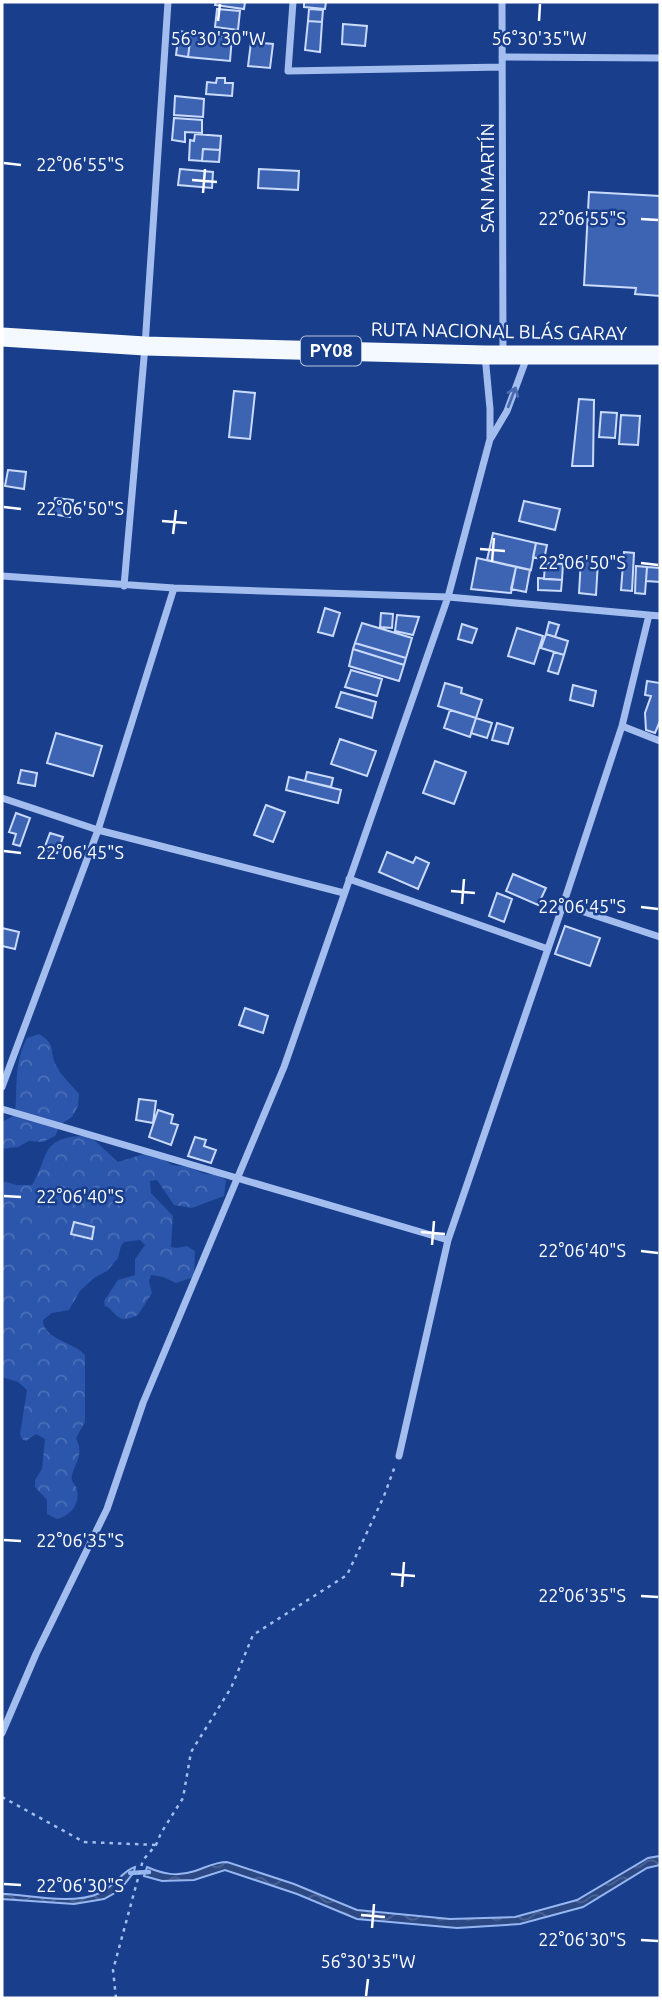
<svg xmlns="http://www.w3.org/2000/svg" width="662" height="2000" viewBox="0 0 662 2000" font-family="Ubuntu,sans-serif">
<style>
.forest{fill:url(#forest-crowns)}
.water{fill:url(#water-waves);stroke:#96b6f1;stroke-width:2}
.lines{fill:none;stroke-linecap:round;stroke-linejoin:round}
.stream{stroke:#96b6f1;stroke-width:4.5}
.building{fill:#3d64b3;stroke:#c9dafa;stroke-width:2}
.path{stroke:#a3bdee;stroke-width:2.5;stroke-dasharray:3.5 5;stroke-linecap:butt}
.minor{stroke:#a3bdee;stroke-width:7}
.trunk{stroke:#f4f8ff;stroke-width:19}
.oneway{stroke:#496aae}
.ticks{fill:none;stroke:#fff;stroke-width:2.5}
.labels{text-anchor:middle;stroke-width:5;stroke-linejoin:round;paint-order:stroke}
.shield{fill:#183e8c;stroke:#bac5dc;stroke-width:2}
.shield-label{font-size:18px;font-weight:bold;fill:#fff}
.street-label{font-size:19px;fill:#fff;stroke:#183e8c}
.ticks-label{font-size:18px;text-anchor:middle;fill:#fff;stroke:#183e8c;stroke-width:5;stroke-linejoin:round;paint-order:stroke}
</style>
<defs>
<pattern id="forest-crowns" width="20" height="18" patternUnits="userSpaceOnUse" patternTransform="scale(1.75)"><rect width="20" height="18" fill="#2b56ab"/><path d="M2 6a3 3 0 1 1 6 0M12 15a3 3 0 1 1 6 0" fill="none" stroke="#4b6fb8"/></pattern>
<pattern id="water-waves" width="16" height="10" patternUnits="userSpaceOnUse" patternTransform="scale(1.75)"><rect width="16" height="10" fill="#2d4983"/><path d="M0 5q4-4 8 0t8 0" fill="none" stroke="#4c6496"/></pattern>
</defs>
<rect width="100%" height="100%" fill="#183e8c"/>
<path class="forest" d="M39 1034C58 1045 48 1052 57 1067 62 1077 72 1085 79 1094L78 1106 72 1117 61 1124 55 1136 43 1142 29 1141 18 1147 2 1149V1122L15 1115C18 1087 13 1065 27 1038Z
M81 1136 92 1138 118 1162 144 1154 160 1157 172 1165 189 1167 205 1174 218 1175 226 1180 224 1196 192 1208 174 1205 157 1180 150 1181 151 1193 173 1216 171 1247 176 1248 187 1246 195 1251 194 1277 176 1283 163 1277 151 1275 149 1281 152 1293 138 1315C124 1321 121 1321 111 1310 103 1302 106 1312 104 1301L118 1280 135 1275V1259L145 1245 140 1240 124 1242 121 1246 118 1258 107 1271 94 1278 80 1291 69 1310 52 1313 43 1320C43 1339 74 1342 85 1355V1422L76 1438C84 1454 76 1461 72 1475 70 1483 76 1483 77 1490 80 1505 70 1516 57 1519L47 1514V1500L35 1487V1480L42 1469 45 1439 36 1434 26 1441 22 1439 20 1434 27 1390 18 1382 2 1377V1181L17 1185H32C49 1158 40 1138 81 1136Z"/>
<path class="water" d="M660 1856V1865L647 1868 583 1907 520 1924 457 1928 357 1919 297 1894 225 1870 194 1880 162 1881 144 1876 147 1867C163 1874 177 1877 195 1871 207 1867 215 1862 227 1862L294 1884 357 1910 450 1919 515 1917 577 1900 648 1858Z
M135 1867 134 1872 120 1890 104 1899 74 1904 2 1899V1894H6C34 1896 73 1905 100 1893 114 1887 123 1870 135 1867Z"/>
<g class="lines">
<path class="stream" d="M130 1873 149 1872"/>
</g>
<path class="building" d="M216 2H245L244 9 215 5Z
M304 2H326L325 9 304 7Z
M217 9 240 11 238 30 215 27Z
M309 9 323 10 322 22 308 21Z
M308 21 322 22 320 52 305 50Z
M343 24 367 26 365 46 342 44Z
M179 31 191 33 188 57 176 55Z
M191 33 232 37 230 61 188 57Z
M251 42 273 44 270 68 248 66Z
M217 78H225V83H233L232 96 206 94 207 82 216 83Z
M175 96 204 99 203 117 174 115Z
M174 118 202 120V133L185 132V142L172 140Z
M195 134 221 136 220 150 203 149 202 161 189 160 190 140 194 141Z
M203 149 220 150 219 162 202 161Z
M180 169 213 172 212 188 178 185Z
M259 169 299 171 298 190 258 188Z
M589 192 660 196V296L635 294 636 288 584 285Z
M234 391 255 393 250 439 229 437Z
M579 399 594 400 593 466H572Z
M601 412 617 413 615 438 599 437Z
M621 415 640 416 638 445 619 444Z
M8 470 26 472 24 489 5 486Z
M55 498 73 500 70 517 52 514Z
M524 501 560 509 555 530 519 521Z
M493 533 536 543 531 570 487 560Z
M536 543 547 545 544 560 533 557Z
M624 552 634 553 632 591 621 590Z
M477 558 516 567 511 593 471 589Z
M581 559 598 561 596 595 579 593Z
M545 563 563 564 562 580 544 579Z
M636 566 647 567 645 594 635 593Z
M516 567 530 570 526 592 511 589Z
M647 567 660 568V582L646 581Z
M538 578 562 580 561 591 538 590Z
M325 608 340 613 333 636 318 632Z
M381 613 393 614 392 628 380 627Z
M397 615 419 617 413 635 395 631Z
M549 622 559 625 555 637 546 634Z
M362 623 412 638 406 658 355 643Z
M462 624 477 629 472 643 458 639Z
M517 628 543 636 534 664 508 656Z
M546 634 568 641 564 655 541 648Z
M355 643 406 658 404 665 353 649Z
M353 649 404 665 399 681 349 666Z
M554 652 564 655 558 674 548 671Z
M351 670 382 679 377 696 345 687Z
M647 681 660 683V721L655 733 646 730 645 713 651 696 645 695Z
M445 683 462 688 461 693 482 700 476 718 438 706Z
M573 685 596 691 593 706 570 700Z
M341 692 376 702 372 718 336 707Z
M450 710 476 718 470 737 444 728Z
M476 718 492 723 487 738 471 733Z
M497 723 513 728 508 744 492 740Z
M56 733 102 746 93 776 47 763Z
M340 739 376 751 367 776 331 764Z
M435 761 466 772 454 804 423 793Z
M21 770 37 773 35 786 18 783Z
M307 772 333 778 331 787 305 781Z
M289 777 341 790 338 803 286 790Z
M266 805 285 812 273 842 254 835Z
M16 813 30 818 20 846 13 844 16 834 9 832Z
M50 833 63 837 57 853 44 849Z
M387 852 413 863 416 857 429 863 418 889 379 872Z
M513 874 546 888 538 905 506 891Z
M497 893 512 899 504 922 489 916Z
M565 926 600 938 590 966 555 954Z
M2 928 19 932 15 949 2 946Z
M245 1008 268 1016 263 1033 239 1025Z
M139 1099 156 1101 153 1123 136 1120Z
M158 1110 173 1115 171 1123 178 1125 171 1145 149 1137Z
M195 1137 206 1140 204 1146 216 1150 211 1163 188 1156Z
M74 1222 94 1227 92 1239 71 1234Z"/>
<g class="lines">
<path class="path" d="M2 1797 84 1842 156 1845
M116 1998 113 1970 143 1860 156 1845 161 1833 183 1798 191 1752 231 1688 253 1635 347 1575 384 1496 395 1466"/>
<path class="minor" d="M293 2 288 71 502 67
M502 2 503 354
M502 57 660 58
M491 438 507 411 527 357
M2 576 174 588 448 597 660 616
M124 586 145 346 168 2
M622 726 660 741
M2 798 98 830 344 893
M349 879 548 949
M563 905 660 937
M2 1087 98 830 174 588
M2 1109 448 1240
M399 1456 448 1240 563 905 622 726 649 615
M2 1733 36 1654 107 1509 143 1403 284 1067 448 597 490 439V409L485 355"/>
<path class="trunk" d="M2 337 145 346 485 355H660"/>
</g>
<defs><path id="oneway-shaft" d="M-6 0H5M1.5-3L5.5 0L1.5 3" fill="none" stroke-width="1.6" stroke-linecap="round" stroke-linejoin="round" transform="scale(1.75)"/></defs>
<use class="oneway" href="#oneway-shaft" transform="translate(512 397) rotate(-69)"/>
<path class="ticks" d="M218 21 220 4M539 21 540 4M4 163 21 165M192 180 217 182M203 193 205 169M641 219 658 220M4 507 21 509M162 521 187 523M173 534 176 510M480 549 505 551M492 562 494 538M641 563 658 565M4 851 21 853M451 891 475 893M462 904 464 879M641 907 658 909M4 1196 21 1197M421 1232 445 1234M432 1245 434 1221M641 1251 658 1253M4 1540 21 1541M391 1574 415 1576M402 1587 404 1562M641 1596 658 1597M4 1884 21 1885M361 1915 385 1917M372 1928 374 1904M641 1940 658 1941M366 1996 368 1979"/>
<g class="labels">
<rect class="shield" x="301" y="336.5" width="60" height="29" rx="5"/>
<g class="shield-label">
<text x="331" y="357">PY08</text>
</g>
<g class="street-label">
<text transform="translate(487 178) rotate(-90)" y="7">SAN MARTÍN</text>
<text transform="translate(499 331) rotate(1)" y="7">RUTA NACIONAL BLÁS GARAY</text>
</g>
</g>
<g class="ticks-label">
<text x="218" y="45">56°30'30"W</text>
<text x="539" y="45">56°30'35"W</text>
<text x="80" y="171">22°06'55"S</text>
<text x="582" y="225">22°06'55"S</text>
<text x="80" y="515">22°06'50"S</text>
<text x="582" y="569">22°06'50"S</text>
<text x="80" y="859">22°06'45"S</text>
<text x="582" y="913">22°06'45"S</text>
<text x="80" y="1203">22°06'40"S</text>
<text x="582" y="1257">22°06'40"S</text>
<text x="80" y="1547">22°06'35"S</text>
<text x="582" y="1602">22°06'35"S</text>
<text x="80" y="1892">22°06'30"S</text>
<text x="582" y="1946">22°06'30"S</text>
<text x="368" y="1968">56°30'35"W</text>
</g>
<rect width="662" height="2000" fill="none" stroke="#ffffff" stroke-width="7"/>
</svg>
